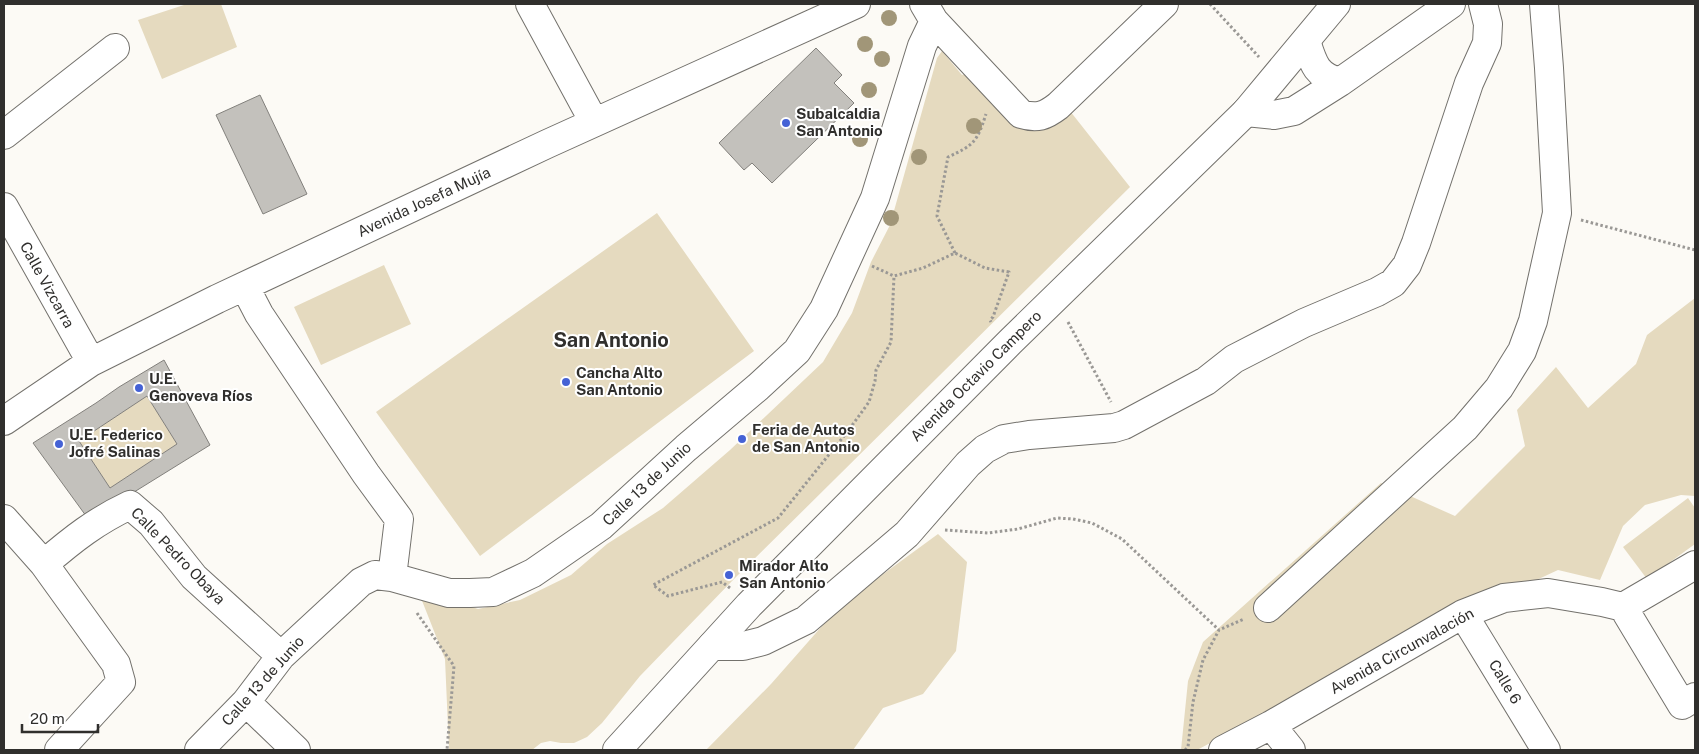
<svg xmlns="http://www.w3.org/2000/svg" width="1699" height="754" viewBox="0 0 1699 754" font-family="'Public Sans',sans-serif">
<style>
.green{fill:#e5dabf}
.building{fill:#c3c1bc;stroke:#82807c;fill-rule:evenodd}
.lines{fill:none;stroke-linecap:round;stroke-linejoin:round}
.minor-casing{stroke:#73716c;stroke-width:30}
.major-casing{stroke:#73716c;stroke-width:30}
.path{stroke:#9a9895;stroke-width:3;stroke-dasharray:2.5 2.5;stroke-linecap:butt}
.minor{stroke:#fff;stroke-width:28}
.major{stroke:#fff;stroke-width:28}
.tree{fill:#a19678}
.poi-dot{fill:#4562d5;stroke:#fff;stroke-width:2}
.labels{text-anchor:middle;stroke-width:4;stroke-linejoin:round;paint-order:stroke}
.poi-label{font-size:15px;font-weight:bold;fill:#302f2d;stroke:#fff;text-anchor:start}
.street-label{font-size:15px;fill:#302f2d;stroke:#fff}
.district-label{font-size:20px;font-weight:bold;fill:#302f2d;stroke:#fff}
</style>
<rect width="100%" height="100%" fill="#fcfaf5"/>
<path class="green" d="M187 4H221L237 47 162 79 138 20Z
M942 51 962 75 968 73 1007 108 1070 111 1130 187 734 579 640 676 602 723 587 737 574 743H561L550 741 541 743 532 750H449L445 659 417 588 478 609 520 600 571 575 607 544 663 508 730 450 823 362 852 313 871 262 890 225 937 58Z
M657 213 754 351 480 556 376 412Z
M384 265 411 324 321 365 294 307Z
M1695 298V496L1681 495 1645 505 1623 526 1600 580 1558 570 1386 650 1197 750H1181L1188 681 1203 642 1381 483 1455 516 1525 446 1517 410 1556 367 1588 408 1636 364 1647 335Z
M147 396 177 444 110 488 79 441Z
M1688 498 1695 508V544L1647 579 1623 547Z
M938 534 967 562 956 651 923 694 883 708 853 750H706L771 684 830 617 871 583Z"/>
<path class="building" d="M816 48 842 75 834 83 854 103 772 183 752 163 744 170 719 143Z
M260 95 307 194 263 214 216 115Z
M164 360 210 445 89 520 33 443 96 403 119 387ZM147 396 177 444 110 488 79 441Z"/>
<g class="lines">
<g class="minor-casing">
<path id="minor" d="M530 4 594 122
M924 4 934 21 1021 114C1037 119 1045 116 1058 106L1164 4
M1306 41C1313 63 1316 76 1340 82
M1246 112 1274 115 1294 111 1340 82 1451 4
M4 135 115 48
M4 207 91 362
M245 287 259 314 366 474 399 519 392 577
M4 421 91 362 217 299 547 144 856 4
M4 519 44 564 116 664 121 682 59 750
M44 564C73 539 96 521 130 505L151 523 194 577 281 656
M1623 607 1682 705 1695 697
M1623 607 1695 565
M1268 608 1465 428 1499 388 1522 351 1533 321 1557 213 1549 68 1544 4
M1463 614 1546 750
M712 646H743L763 641 806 620 907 534 968 464 985 449 1004 439 1029 435 1114 428 1124 425 1206 381 1234 359 1304 323 1377 292 1393 283 1407 265 1416 243 1469 83 1487 43 1488 24 1483 4
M246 702 296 750
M1271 725 1291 750
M199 750 246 702 281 656 361 582 375 575 392 577 449 593H470L493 592 533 573 601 526 686 448 758 387 797 351 824 309 875 198 922 46 934 21
M1223 750 1271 725 1463 614 1504 598 1548 593 1602 602 1623 607"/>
</g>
<g class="major-casing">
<path id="major" d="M617 750 749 605 1010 342 1246 112 1336 4"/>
</g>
<path class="path" d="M1210 4 1259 57
M1581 220 1695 250
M955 253 937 216 948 157C974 145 977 142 986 114
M872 266 894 276 923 268 955 253 985 268 1009 272 993 317 990 320 991 322
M1068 322 1111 402
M945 530 988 533 1018 529 1057 518 1073 519 1092 523 1122 539 1219 630
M730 588 722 582 668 596 653 585 778 518 848 431 869 402 875 381 876 370 891 342 894 276
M417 613 454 666 447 750
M1185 750 1188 747 1193 702 1203 660 1219 630 1244 619"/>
<use href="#minor" class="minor"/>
<use href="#major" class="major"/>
</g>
<g class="tree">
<circle cx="889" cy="18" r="8"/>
<circle cx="865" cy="44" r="8"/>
<circle cx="882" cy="59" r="8"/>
<circle cx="869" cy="90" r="8"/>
<circle cx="974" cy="126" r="8"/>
<circle cx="860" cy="139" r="8"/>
<circle cx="919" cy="157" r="8"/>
<circle cx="891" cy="218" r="8"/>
</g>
<g class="poi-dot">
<circle cx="786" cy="123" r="5"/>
<circle cx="566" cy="382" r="5"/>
<circle cx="139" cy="388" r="5"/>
<circle cx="742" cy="439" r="5"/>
<circle cx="59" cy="444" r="5"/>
<circle cx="729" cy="575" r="5"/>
</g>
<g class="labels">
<g class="poi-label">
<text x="796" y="119">Subalcaldia<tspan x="796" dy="17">San Antonio</tspan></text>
<text x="576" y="378">Cancha Alto<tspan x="576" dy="17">San Antonio</tspan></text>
<text x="149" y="384">U.E.<tspan x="149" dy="17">Genoveva Ríos</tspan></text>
<text x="752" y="435">Feria de Autos<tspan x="752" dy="17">de San Antonio</tspan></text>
<text x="69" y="440">U.E. Federico<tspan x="69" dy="17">Jofré Salinas</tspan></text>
<text x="739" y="571">Mirador Alto<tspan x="739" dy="17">San Antonio</tspan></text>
</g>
<g class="street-label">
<text transform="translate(424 202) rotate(-25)" y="5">Avenida Josefa Mujía</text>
<text transform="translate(47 285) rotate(61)" y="5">Calle Vizcarra</text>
<text transform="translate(976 376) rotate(-45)" y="5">Avenida Octavio Campero</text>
<text transform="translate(647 484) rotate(-43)" y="5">Calle 13 de Junio</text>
<text transform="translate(178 556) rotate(46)" y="5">Calle Pedro Obaya</text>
<text transform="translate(1402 651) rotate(-29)" y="5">Avenida Circunvalación</text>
<text transform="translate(263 681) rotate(-48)" y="5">Calle 13 de Junio</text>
<text transform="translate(1505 682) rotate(59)" y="5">Calle 6</text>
</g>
<g class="district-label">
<text x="611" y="347">San Antonio</text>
</g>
</g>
<rect width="1699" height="754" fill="none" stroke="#302f2d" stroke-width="10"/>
<path d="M22 724v8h76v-8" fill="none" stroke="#302f2d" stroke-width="2.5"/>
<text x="30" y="724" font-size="15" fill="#302f2d" stroke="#ffffff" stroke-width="4" paint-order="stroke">20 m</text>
</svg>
